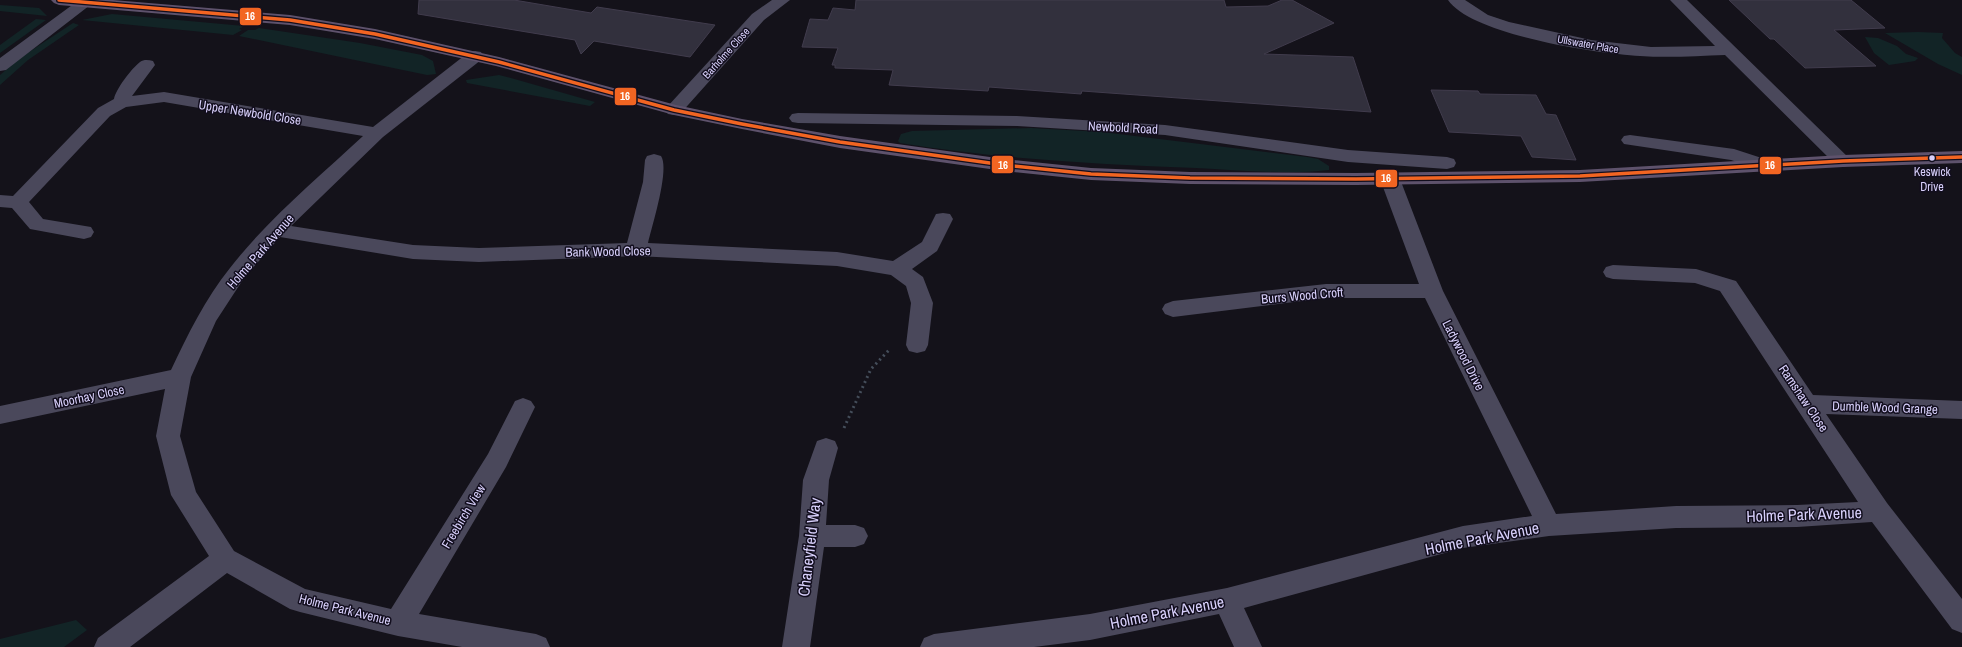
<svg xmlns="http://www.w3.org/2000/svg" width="1962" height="647" viewBox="0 0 1962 647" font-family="'Archivo Narrow',sans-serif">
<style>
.green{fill:#122426}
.building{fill:#32303d;stroke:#413c4d}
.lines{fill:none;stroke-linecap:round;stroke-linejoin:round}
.path{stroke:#454e5b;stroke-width:3;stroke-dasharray:2 3.5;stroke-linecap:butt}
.minor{fill:#4a485b;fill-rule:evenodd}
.major{fill:#5e526c;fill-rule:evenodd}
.bus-1-casing{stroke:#120e1e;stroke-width:6}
.bus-1{stroke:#f26522;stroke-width:3.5}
.bus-dot{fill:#d8d0fb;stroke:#120e1e;stroke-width:1.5}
.labels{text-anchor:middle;stroke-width:3;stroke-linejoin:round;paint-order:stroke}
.far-street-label{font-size:11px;fill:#d8d0fb;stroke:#120e1e}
.bus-label{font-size:12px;fill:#d8d0fb;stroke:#120e1e}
.street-label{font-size:13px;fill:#d8d0fb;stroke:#120e1e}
.near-street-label{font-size:16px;fill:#d8d0fb;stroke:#120e1e}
.line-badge{stroke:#120e1e;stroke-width:1.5}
.badge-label{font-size:11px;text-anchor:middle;font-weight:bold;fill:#fff}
</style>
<rect width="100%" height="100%" fill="#14121a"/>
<path class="green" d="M0 5 39 8 47 16 0 11Z
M112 14 244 26 239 29 242 30 233 35 82 20Z
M36 19 46 20 0 53V45Z
M73 23 79 25 28 60 0 85V75L20 58Z
M259 28 360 43 422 55 433 61 436 74 427 75 239 36 248 30H255Z
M1918 32 1943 33 1942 38 1955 53 1962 57V75L1938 64 1885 33Z
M1865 37 1878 38 1897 46 1906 54 1918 58 1915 61 1889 65 1874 53Z
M499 75 511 78 595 102 590 106 467 83 466 80Z
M1031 128 1102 132 1307 157 1318 159 1329 166V170C1288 175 1238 170 1196 168 1097 164 998 159 900 143L898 141 901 134 912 131Z
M76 620 87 630 64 647H0V639Z"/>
<path class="building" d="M419 0H514L591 13 597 7 715 25 690 57 594 41 581 54 575 40 418 14Z
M856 0H1224L1226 7 1268 6 1282 0H1292L1334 23 1264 54 1353 57 1371 112 1082 91 1081 94 989 87 988 91 889 85 893 70 835 68V65H832L838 48 802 47 810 19 828 20 833 8 855 10Z
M1729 0H1851L1885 28 1834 30 1876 66 1805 68 1774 39H1770Z
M1431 90 1478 91 1480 94 1536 95 1546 114 1556 115 1576 160 1532 157 1521 136 1449 132Z"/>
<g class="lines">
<path class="path" d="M844 428 871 369 890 349"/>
<path class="minor" d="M79 0H92L94 2 6 70 0 71V58Z
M772 0H790L764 20 680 114 674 115 668 114 665 110 668 106 752 14Z
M1448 0H1465L1488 15 1509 22 1591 40 1651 47 1715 46 1670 0H1687L1852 161 1850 165 1843 167 1836 165 1725 55C1697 56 1668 58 1640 56 1598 54 1472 35 1448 0Z
M475 51 481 52 483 56 481 60 383 137 291 226 413 245 479 248 627 243 643 182 645 160 647 156 654 154 661 156C670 169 652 226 648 243L837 252 893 261 922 242 936 214 943 213 950 214 953 219 937 251 912 269 923 277 933 303 928 345 925 351 917 353 909 351 906 345 911 303 906 286 891 275 837 266 636 256 479 262 413 259 280 237 244 278 216 321 191 377 180 436 196 492 234 551 305 589 391 609 488 454 515 401 523 398 531 401 535 407 506 467 419 614 536 634 546 638 550 647H462L398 636 300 612 290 609 227 573 130 647H94L98 638 209 556 171 495 156 436 165 389 0 424V406L171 370C188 334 205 299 230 268 268 219 318 178 363 136L164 102 126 107 110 116 29 202 43 219 91 227 94 232 91 237 84 239 30 229 12 208 0 207V195L13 196 98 108 114 99C116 89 131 69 140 62 144 59 149 60 153 61L155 65 132 96 164 92 373 127 469 52Z
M798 113 1017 116 1165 125 1348 150 1447 157 1454 159 1456 163 1454 167 1447 169 1348 162 1165 135 1017 126 798 123 792 122 789 118 792 114Z
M1630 135 1734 149 1774 162 1776 166 1774 170 1767 172 1731 160 1624 144 1621 140 1624 136Z
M1390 173 1397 175 1400 179 1443 291 1556 514 1676 506 1797 505 1858 502 1720 291 1695 283 1613 279 1606 277 1603 272 1606 267 1613 265 1696 269 1736 281 1813 395 1962 401V419L1826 414 1887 503 1962 599V633L1952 629 1872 522 1797 527 1676 528 1549 536 1463 548 1244 608 1262 647H1234L1219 614 1090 640 1034 647H920L924 638 934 634 1090 614 1227 588 1463 526 1532 516 1425 298H1326L1173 317 1165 314 1162 309 1165 304 1173 301 1326 284H1419L1380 179 1383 175Z
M826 438 835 441 838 448 829 480 826 525H855L864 528 868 536 864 544 855 547H824L810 647H782L799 536 803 480 817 441Z"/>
<path class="major" d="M51 0H113L290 15 375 29 499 57 676 105 742 119 840 136 1004 159 1091 168 1190 172 1356 173 1580 170 1843 155 1962 151V163L1843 167 1580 182 1356 185 1190 184 1091 180 1004 171 840 148 742 129 674 115 496 66 375 39 290 25 59 5 54 3Z"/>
<g class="bus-1-casing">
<path id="bus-1" d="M59 0 290 20 375 34 499 62 674 110 742 124 840 142 1004 165 1091 174 1190 178 1356 179 1580 176 1843 161 1962 157"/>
</g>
<use href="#bus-1" class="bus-1"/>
</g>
<circle class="bus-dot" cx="1932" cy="158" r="3.5"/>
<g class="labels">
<g class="far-street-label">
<text transform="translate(1588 44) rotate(10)" y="4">Ullswater Place</text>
<text transform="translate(726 53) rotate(-48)" y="4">Barholme Close</text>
</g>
<g class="bus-label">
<text x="1932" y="176">Keswick<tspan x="1932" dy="15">Drive</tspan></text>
</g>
<g class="street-label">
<text transform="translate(250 112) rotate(9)" y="5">Upper Newbold Close</text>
<text transform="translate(1123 127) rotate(3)" y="5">Newbold Road</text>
<text transform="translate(260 251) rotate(-49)" y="5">Holme Park Avenue</text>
<text transform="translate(608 251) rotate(-1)" y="5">Bank Wood Close</text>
<text transform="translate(1302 295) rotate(-5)" y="5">Burrs Wood Croft</text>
<text transform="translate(1464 355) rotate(63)" y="5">Ladywood Drive</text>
<text transform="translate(89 396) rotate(-12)" y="5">Moorhay Close</text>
<text transform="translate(1804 398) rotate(56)" y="5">Ramshaw Close</text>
<text transform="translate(1885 407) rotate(2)" y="5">Dumble Wood Grange</text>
<text transform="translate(463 516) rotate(-59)" y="5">Freebirch View</text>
<text transform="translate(345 609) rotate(14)" y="5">Holme Park Avenue</text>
</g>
<g class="near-street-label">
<text transform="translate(1804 514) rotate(-2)" y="6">Holme Park Avenue</text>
<text transform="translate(1482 538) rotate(-11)" y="6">Holme Park Avenue</text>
<text transform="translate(809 547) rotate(-83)" y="6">Chaneyfield Way</text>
<text transform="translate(1167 612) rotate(-11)" y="6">Holme Park Avenue</text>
</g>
</g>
<g class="line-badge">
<rect x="239" y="7" width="23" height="19" rx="4" fill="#f26522"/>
<rect x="614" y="87" width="23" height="19" rx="4" fill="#f26522"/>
<rect x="991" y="155" width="23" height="19" rx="4" fill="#f26522"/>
<rect x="1759" y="156" width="23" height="19" rx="4" fill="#f26522"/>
<rect x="1375" y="169" width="23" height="19" rx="4" fill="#f26522"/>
</g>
<g class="badge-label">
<text x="250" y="20">16</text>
<text x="625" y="100">16</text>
<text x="1003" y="169">16</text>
<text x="1770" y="169">16</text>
<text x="1386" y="182">16</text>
</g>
</svg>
